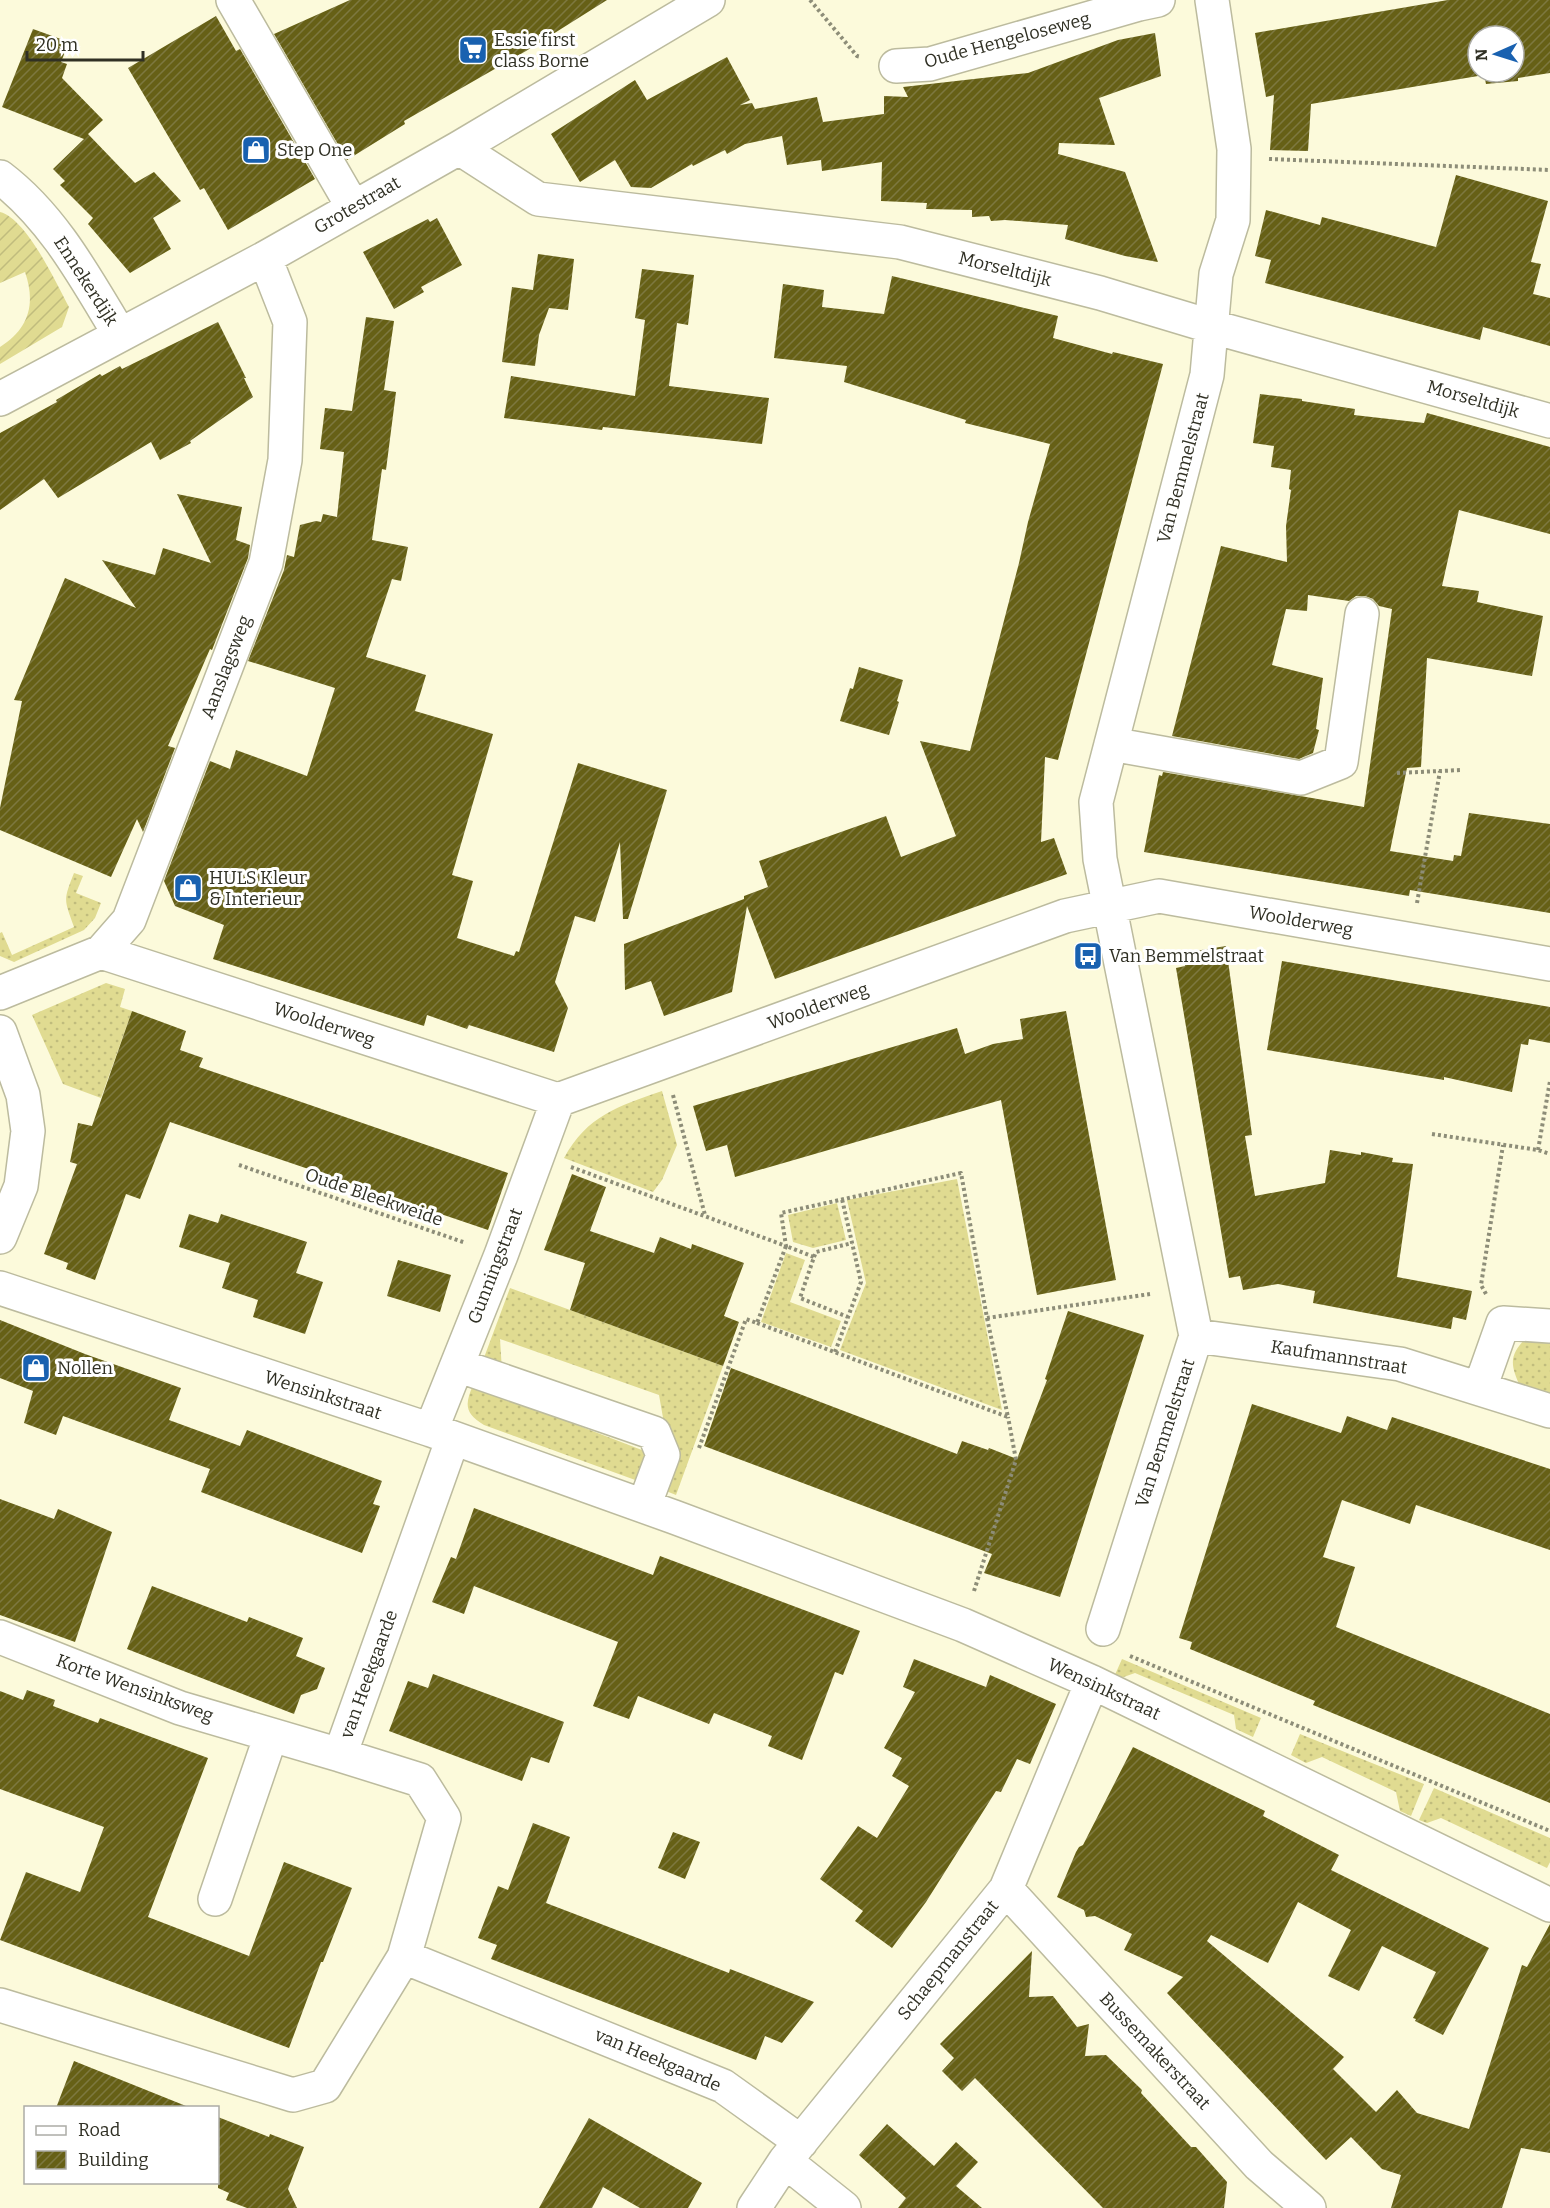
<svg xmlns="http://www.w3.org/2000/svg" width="1550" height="2208" viewBox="0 0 1550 2208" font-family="Bitter,serif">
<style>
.grass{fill:url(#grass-dots)}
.garden{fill:url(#garden-furrows)}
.building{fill:url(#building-hatch);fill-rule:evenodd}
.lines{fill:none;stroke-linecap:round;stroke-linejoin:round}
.minor-casing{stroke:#bcbb9e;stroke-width:36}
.path{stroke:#8d8d78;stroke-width:4;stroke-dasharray:3 3;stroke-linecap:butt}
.minor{stroke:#fff;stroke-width:33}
.labels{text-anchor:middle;stroke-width:6;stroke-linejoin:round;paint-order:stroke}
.poi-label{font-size:18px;fill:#303024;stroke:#fff;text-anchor:start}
.street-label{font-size:18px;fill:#303024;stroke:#fff}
</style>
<defs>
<pattern id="grass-dots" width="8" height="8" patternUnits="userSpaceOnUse" patternTransform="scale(1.5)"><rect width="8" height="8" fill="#e0db91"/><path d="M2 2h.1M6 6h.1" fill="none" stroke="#c0bc7d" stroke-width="1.8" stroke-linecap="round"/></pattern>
<pattern id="garden-furrows" width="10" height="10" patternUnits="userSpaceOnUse" patternTransform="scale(1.5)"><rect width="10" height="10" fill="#e0db91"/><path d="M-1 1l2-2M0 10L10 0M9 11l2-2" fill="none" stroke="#c0bc7d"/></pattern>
<pattern id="building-hatch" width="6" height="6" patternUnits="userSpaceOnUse" patternTransform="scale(1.5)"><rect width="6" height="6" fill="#666016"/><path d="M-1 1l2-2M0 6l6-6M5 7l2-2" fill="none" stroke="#7d7840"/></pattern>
</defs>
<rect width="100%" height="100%" fill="#fcfadb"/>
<path class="grass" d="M74 873 83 876 76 893 101 903 95 918 84 930 14 962 0 956V933L2 932 12 955 74 927C64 899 63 901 74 873Z
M106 983 125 989 120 1007 132 1011 101 1098 63 1084 32 1015Z
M662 1091 677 1145 662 1180 653 1192 564 1158C587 1116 618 1106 662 1091Z
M957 1179 1002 1410 840 1350 866 1283 847 1200Z
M837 1203 846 1240 813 1248 793 1242 788 1215Z
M786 1253 805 1260 790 1302 841 1321 831 1347 761 1322Z
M510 1288 723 1366 676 1495 661 1489 665 1429 659 1395 500 1339 502 1371 482 1363Z
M1527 1337H1550V1395L1520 1386C1510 1364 1509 1355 1527 1337Z
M473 1385 647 1452 638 1481 484 1425C464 1413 465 1404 473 1385Z
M1122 1659 1261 1718 1253 1737 1236 1729 1234 1715 1135 1673 1118 1679 1114 1677Z
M1300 1734 1424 1784 1411 1816 1400 1811 1396 1792 1322 1757 1306 1763 1291 1755Z
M1434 1788 1550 1838V1862L1547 1868 1441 1818 1427 1823 1419 1820Z"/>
<path class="garden" d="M0 212C27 219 56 283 69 307L62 327 0 364V347C29 329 36 304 25 272L0 283Z"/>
<path class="building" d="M350 0H607L526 51 404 121 405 124 347 160 274 34Z
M1448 0H1550V73L1518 78V81L1486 84 1484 75 1311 104 1308 151 1270 150 1274 95 1266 97 1255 33ZM1478 36H1514V72H1478Z
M216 16 236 51 240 49 315 179 228 230 204 188 200 190 128 68Z
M33 29 69 42 61 62 67 64 62 78 103 120 88 134 135 183 154 172 181 201 153 218 171 249 130 273 88 224 93 218 60 185 65 181 53 169 84 139 2 107Z
M1155 33 1161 76 1099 98 1115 145 1059 143 1058 154 1125 172 1158 262 1125 256 1065 239 1068 225 1005 220 991 221 989 216 972 217V210L926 209 927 203 881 201 882 162 822 171 821 160 787 165 782 136 745 144 727 154 725 150 693 166 692 164 651 188 631 187 615 160 580 182 551 134 635 80 647 100 727 57 750 100 740 105 752 103 755 109 817 97 823 122 884 114V96L908 97 903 87 1028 73 1118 40Z
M1456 175 1548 201 1531 262 1541 264 1533 294 1550 298V346L1483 327 1480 340 1265 283 1271 260 1255 256 1266 210 1320 225 1322 217 1436 247Z
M437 218 462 265 421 287 424 292 394 309 363 252 428 219 430 222Z
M538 254 574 259 568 310 549 308 539 335 535 366 502 362 512 287 533 290Z
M642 269 694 275 688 325 677 323 669 386 769 398 762 444 603 427 602 430 504 418 511 376 635 396 645 320 635 318Z
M892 276 1058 316 1053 338 1112 354 1113 352 1163 364 1058 760 1045 757 1041 842 1054 838 1067 874 775 979 747 906 732 992 664 1016 651 981 625 990 624 944 744 899V896L768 887 759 861 886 816 901 857 956 836 920 741 970 751 1019 563 1028 522 1050 444 965 423 966 420 844 382 847 366 774 358 783 284 824 290 822 307 884 314Z
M366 317 394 321 384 390 396 392 386 470 382 469 372 540 408 547 401 581 392 579 366 657 426 675 415 711 493 734 452 875 473 881 457 938 514 956 516 951 519 952 578 763 667 790 628 919H623L620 842 595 922 575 916 555 982 568 1008 554 1052 469 1025 467 1029 427 1015 424 1026 213 959 224 925 175 906 164 881 210 761 230 769 236 750 307 776 335 688 248 661 284 570 287 555 294 557 300 525 316 521 321 522 323 514 337 517 344 452 320 449 325 408 352 411Z
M218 322 246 378H244L253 397 190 441 191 443 160 460 151 442 58 498 44 479 0 510V433L57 402 56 400 100 374 102 376 120 366 122 369Z
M1260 394 1302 399V401L1355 409 1354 415 1424 423 1427 413 1550 447V534L1459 510 1442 586 1479 591 1477 602 1543 616 1532 676 1427 658 1421 767 1407 768 1390 851 1453 861 1454 855 1461 856 1469 813 1550 824V913L1410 890 1409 896 1144 852 1159 775 1162 776 1163 772 1364 807 1392 609 1379 606 1373 599 1365 596H1356L1349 601 1308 595 1307 611 1286 609 1272 665 1323 678 1316 729 1319 730 1313 753 1299 759 1172 736 1221 546 1287 562 1286 526 1291 490 1289 489 1291 470 1271 467 1274 446 1253 443Z
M177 494 242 507 236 540 250 545 248 558 212 650 210 649 168 746 175 748 143 832 137 819 111 877 0 830V808L22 701 14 700 65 578 136 608 102 560 155 575 163 548 211 563Z
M859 667 903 680 897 701 899 702 889 735 840 721 850 688 853 689Z
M1226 946 1252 1135 1245 1136 1255 1196 1325 1183 1330 1150 1361 1155V1152L1393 1158 1392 1162 1413 1164 1397 1277 1472 1291 1466 1320 1453 1317 1451 1329 1313 1303 1315 1291 1278 1284 1243 1290 1240 1276 1229 1278 1176 968 1185 966 1183 953Z
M1282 961 1550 1007V1043L1529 1039 1528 1045 1521 1044 1512 1092 1444 1077V1080L1267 1050Z
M132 1011 186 1031 180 1050 203 1058 199 1067 508 1173 488 1230 170 1122 140 1199 126 1194 95 1280 66 1269 68 1263 44 1254 77 1164 70 1162 78 1123 92 1126Z
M1066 1011 1116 1280 1037 1295 1001 1100 735 1177 727 1145 706 1151 693 1106 957 1028 965 1054 993 1044 1023 1039 1020 1019Z
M572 1174 606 1187 590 1231 654 1253 660 1237 691 1249 692 1244 744 1263 724 1316 739 1322 723 1366 570 1310 585 1263 544 1250Z
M189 1214 218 1223 221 1214 307 1242 296 1273 323 1282 305 1334 253 1317 258 1300 222 1288 230 1263 179 1247Z
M398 1260 451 1275 440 1312 387 1296Z
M1068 1311 1144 1335 1060 1597 984 1573 992 1554 704 1446 731 1368 957 1454 962 1441 988 1450 989 1448 1017 1459 1047 1380 1045 1379Z
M0 1320 85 1354 181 1388 169 1420 240 1446 247 1430 382 1481 373 1504 380 1506 362 1553 201 1492 210 1469 63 1416 56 1435 24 1423 33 1391 0 1378Z
M1252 1404 1341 1433 1347 1416 1387 1430 1392 1417 1550 1469V1550L1416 1505 1410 1524 1342 1500 1323 1557 1355 1567 1336 1627 1550 1714V1803L1313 1705 1315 1701 1190 1649 1192 1642 1179 1638Z
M0 1499 54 1519 58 1509 112 1532 75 1642 0 1615Z
M474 1508 653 1575 660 1556 860 1631 843 1675 835 1672 802 1760 768 1746 772 1736 714 1713 709 1724 638 1696 629 1719 593 1706 618 1642 474 1586 464 1614 432 1602 451 1557 456 1559Z
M152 1586 247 1622 249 1617 303 1638 296 1656 325 1668 317 1689 301 1695 294 1714 127 1649Z
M914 1659 986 1687 990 1675 1056 1704 1030 1764 1017 1759 1001 1792 996 1791 926 1902 892 1948 855 1921 863 1911 820 1879 858 1826 877 1838 909 1786 892 1776 902 1758 884 1748 915 1692 903 1687Z
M433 1674 564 1722 549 1763 531 1757 522 1781 389 1731 408 1681 428 1688Z
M27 1690 55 1700 53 1706 98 1723 100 1718 208 1758 148 1917 249 1956 284 1862 352 1888 323 1962H321L289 2048 0 1940 26 1872 80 1892 104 1827 0 1789V1691L23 1700Z
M1133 1747 1265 1811 1263 1816 1339 1855 1331 1870 1489 1948 1443 2035 1415 2021 1416 2019 1413 2018 1436 1972 1382 1946 1359 1991 1328 1976 1351 1930 1298 1902 1268 1963 1211 1935 1207 1941 1344 2057 1333 2069 1376 2112 1397 2090 1417 2113 1469 2129 1522 1965 1527 1967 1550 1924V2153L1521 2148 1502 2208H1391L1401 2175 1382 2169 1351 2137 1326 2160 1167 1993 1183 1977 1124 1950 1132 1934 1095 1916 1086 1917 1084 1910 1057 1897 1076 1852 1079 1847 1083 1845Z
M533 1823 570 1837 546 1903 729 1973 730 1969 814 2002 782 2043 765 2036 756 2060 491 1959 497 1945 478 1938 498 1886 508 1890Z
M673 1832 700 1842 685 1879 658 1868Z
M1032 1951 1029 1997 1053 1996 1077 2027 1089 2024 1085 2056 1106 2055 1142 2090 1141 2093 1191 2147H1196L1227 2182 1224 2208H1103L975 2078 962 2091 942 2071 954 2058 940 2044Z
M74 2061 186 2106 185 2108H56Z
M218 2117 269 2137 270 2134 304 2147 288 2189 297 2208H247L226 2200 229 2193 218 2188Z
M589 2118 702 2183 688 2208H640L603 2187 592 2208H539Z
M887 2124 934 2166 956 2142 978 2162 956 2186 982 2208H898L906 2198 859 2155Z"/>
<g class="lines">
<g class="minor-casing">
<path id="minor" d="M233 0 353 207
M896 66 930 64 1139 4 1158 0
M459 148 538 199 900 242 1100 293 1213 327 1550 421
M0 177C54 218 86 279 120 335
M0 399 265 258 459 148 708 0
M1111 744 1301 778 1341 762 1362 614
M101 952 558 1100 1065 916 1159 896 1550 964
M0 993 101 952 129 920 266 563 285 460 290 322 265 258
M0 1032 23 1095 28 1131 21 1186 0 1237
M0 1288 431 1430 674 1517 963 1625 1092 1682 1550 1905
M1196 1336 1400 1364 1550 1411
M457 1365 654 1433 663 1455 644 1506
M1480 1388 1503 1323 1550 1326
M431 1430 501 1255 558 1100
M1103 1629 1196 1336 1100 859 1096 802 1207 375 1216 274 1233 220 1234 149 1212 0
M0 1637 180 1708 340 1755
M1006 1889 1259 2165 1309 2208
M215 1899 271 1735
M404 1957 723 2086 801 2142
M0 2005 293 2095 325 2086 404 1957 444 1818 420 1780 340 1755 453 1438
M785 2161 844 2208
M754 2208 785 2161 1006 1889 1092 1682"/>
</g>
<path class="path" d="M810 0 857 56 861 57
M1269 159 1550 170
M1397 773 1462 770
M1417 903 1440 771
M673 1095 705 1215
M1432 1134 1538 1150 1550 1154
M1538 1150 1550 1081
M239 1165 466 1243
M571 1167 786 1246 781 1213 961 1173 987 1318 1150 1294
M814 1257 816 1252 852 1243
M1486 1294 1481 1285 1503 1145
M757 1323 1008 1417 987 1318
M835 1352 861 1282 842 1199
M699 1448 746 1319 757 1323 786 1246 814 1257 800 1298 848 1317
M974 1591 1016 1460 1008 1417
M1130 1656 1550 1831"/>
<use href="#minor" class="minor"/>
</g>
<defs>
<g id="supermarket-square" transform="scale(1.5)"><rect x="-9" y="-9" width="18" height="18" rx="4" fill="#1961b0" stroke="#fff"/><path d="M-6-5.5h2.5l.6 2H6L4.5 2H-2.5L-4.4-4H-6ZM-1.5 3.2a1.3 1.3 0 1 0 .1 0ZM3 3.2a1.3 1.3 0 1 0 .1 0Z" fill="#fff"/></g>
<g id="shop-square" transform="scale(1.5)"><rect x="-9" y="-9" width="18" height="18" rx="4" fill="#1961b0" stroke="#fff"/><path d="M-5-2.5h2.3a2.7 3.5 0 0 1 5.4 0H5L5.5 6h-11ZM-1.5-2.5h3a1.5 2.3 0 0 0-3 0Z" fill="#fff"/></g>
<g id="bus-square" transform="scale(1.5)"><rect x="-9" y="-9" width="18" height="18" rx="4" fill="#1961b0" stroke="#fff"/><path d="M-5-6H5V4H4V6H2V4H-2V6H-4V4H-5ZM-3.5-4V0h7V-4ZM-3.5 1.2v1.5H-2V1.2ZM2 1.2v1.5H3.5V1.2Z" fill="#fff"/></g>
</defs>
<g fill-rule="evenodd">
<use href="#supermarket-square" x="473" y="50"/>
<use href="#shop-square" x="256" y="150"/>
<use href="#shop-square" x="188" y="888"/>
<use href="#bus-square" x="1088" y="956"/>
<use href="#shop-square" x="36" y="1368"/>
</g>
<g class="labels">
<g class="poi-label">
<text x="494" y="46">Essie first<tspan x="494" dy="21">class Borne</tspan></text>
<text x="277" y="156">Step One</text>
<text x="209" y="884">HULS Kleur<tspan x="209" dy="21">&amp; Interieur</tspan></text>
<text x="1109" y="962">Van Bemmelstraat</text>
<text x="57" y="1374">Nollen</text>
</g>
<g class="street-label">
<text transform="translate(1007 40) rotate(-15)" y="6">Oude Hengeloseweg</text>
<text transform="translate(357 205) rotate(-30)" y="6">Grotestraat</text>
<text transform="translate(1005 269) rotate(14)" y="6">Morseltdijk</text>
<text transform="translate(86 281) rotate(57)" y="6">Ennekerdijk</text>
<text transform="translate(1473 399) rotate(16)" y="6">Morseltdijk</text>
<text transform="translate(1183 468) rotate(-75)" y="6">Van Bemmelstraat</text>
<text transform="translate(226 667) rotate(-69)" y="6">Aanslagsweg</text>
<text transform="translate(1301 921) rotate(10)" y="6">Woolderweg</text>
<text transform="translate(818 1006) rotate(-20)" y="6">Woolderweg</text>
<text transform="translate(324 1024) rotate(18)" y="6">Woolderweg</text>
<text transform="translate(374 1197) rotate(19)" y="6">Oude Bleekweide</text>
<text transform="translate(495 1266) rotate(-69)" y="6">Gunningstraat</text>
<text transform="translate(1339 1357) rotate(9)" y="6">Kaufmannstraat</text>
<text transform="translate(323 1395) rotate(18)" y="6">Wensinkstraat</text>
<text transform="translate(1165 1433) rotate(-72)" y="6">Van Bemmelstraat</text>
<text transform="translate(369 1674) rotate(-70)" y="6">van Heekgaarde</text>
<text transform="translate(135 1688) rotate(20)" y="6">Korte Wensinksweg</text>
<text transform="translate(1104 1689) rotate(25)" y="6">Wensinkstraat</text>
<text transform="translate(948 1960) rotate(-51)" y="6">Schaepmanstraat</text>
<text transform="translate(1155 2051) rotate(47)" y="6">Bussemakerstraat</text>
<text transform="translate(658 2060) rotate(23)" y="6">van Heekgaarde</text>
</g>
</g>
<rect x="24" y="2106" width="195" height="78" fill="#ffffff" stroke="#acaca7" stroke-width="1.5"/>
<rect x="36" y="2126" width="30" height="9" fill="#ffffff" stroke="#acaca7" stroke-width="1.5"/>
<text x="78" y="2136" font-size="18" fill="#303024">Road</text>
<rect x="36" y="2151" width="30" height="18" fill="url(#building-hatch)" stroke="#acaca7" stroke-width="1.5"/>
<text x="78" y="2166" font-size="18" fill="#303024">Building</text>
<g transform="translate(1496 54) rotate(267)"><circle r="28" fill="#ffffff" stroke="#acaca7" stroke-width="1.5"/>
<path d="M0-4.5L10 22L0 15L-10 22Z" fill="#1961b0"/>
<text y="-9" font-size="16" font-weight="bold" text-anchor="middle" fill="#303024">N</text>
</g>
<path d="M27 51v9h116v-9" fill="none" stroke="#303024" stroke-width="3"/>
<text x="36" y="51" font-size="18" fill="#303024" stroke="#ffffff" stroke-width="4.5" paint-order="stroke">20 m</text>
</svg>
